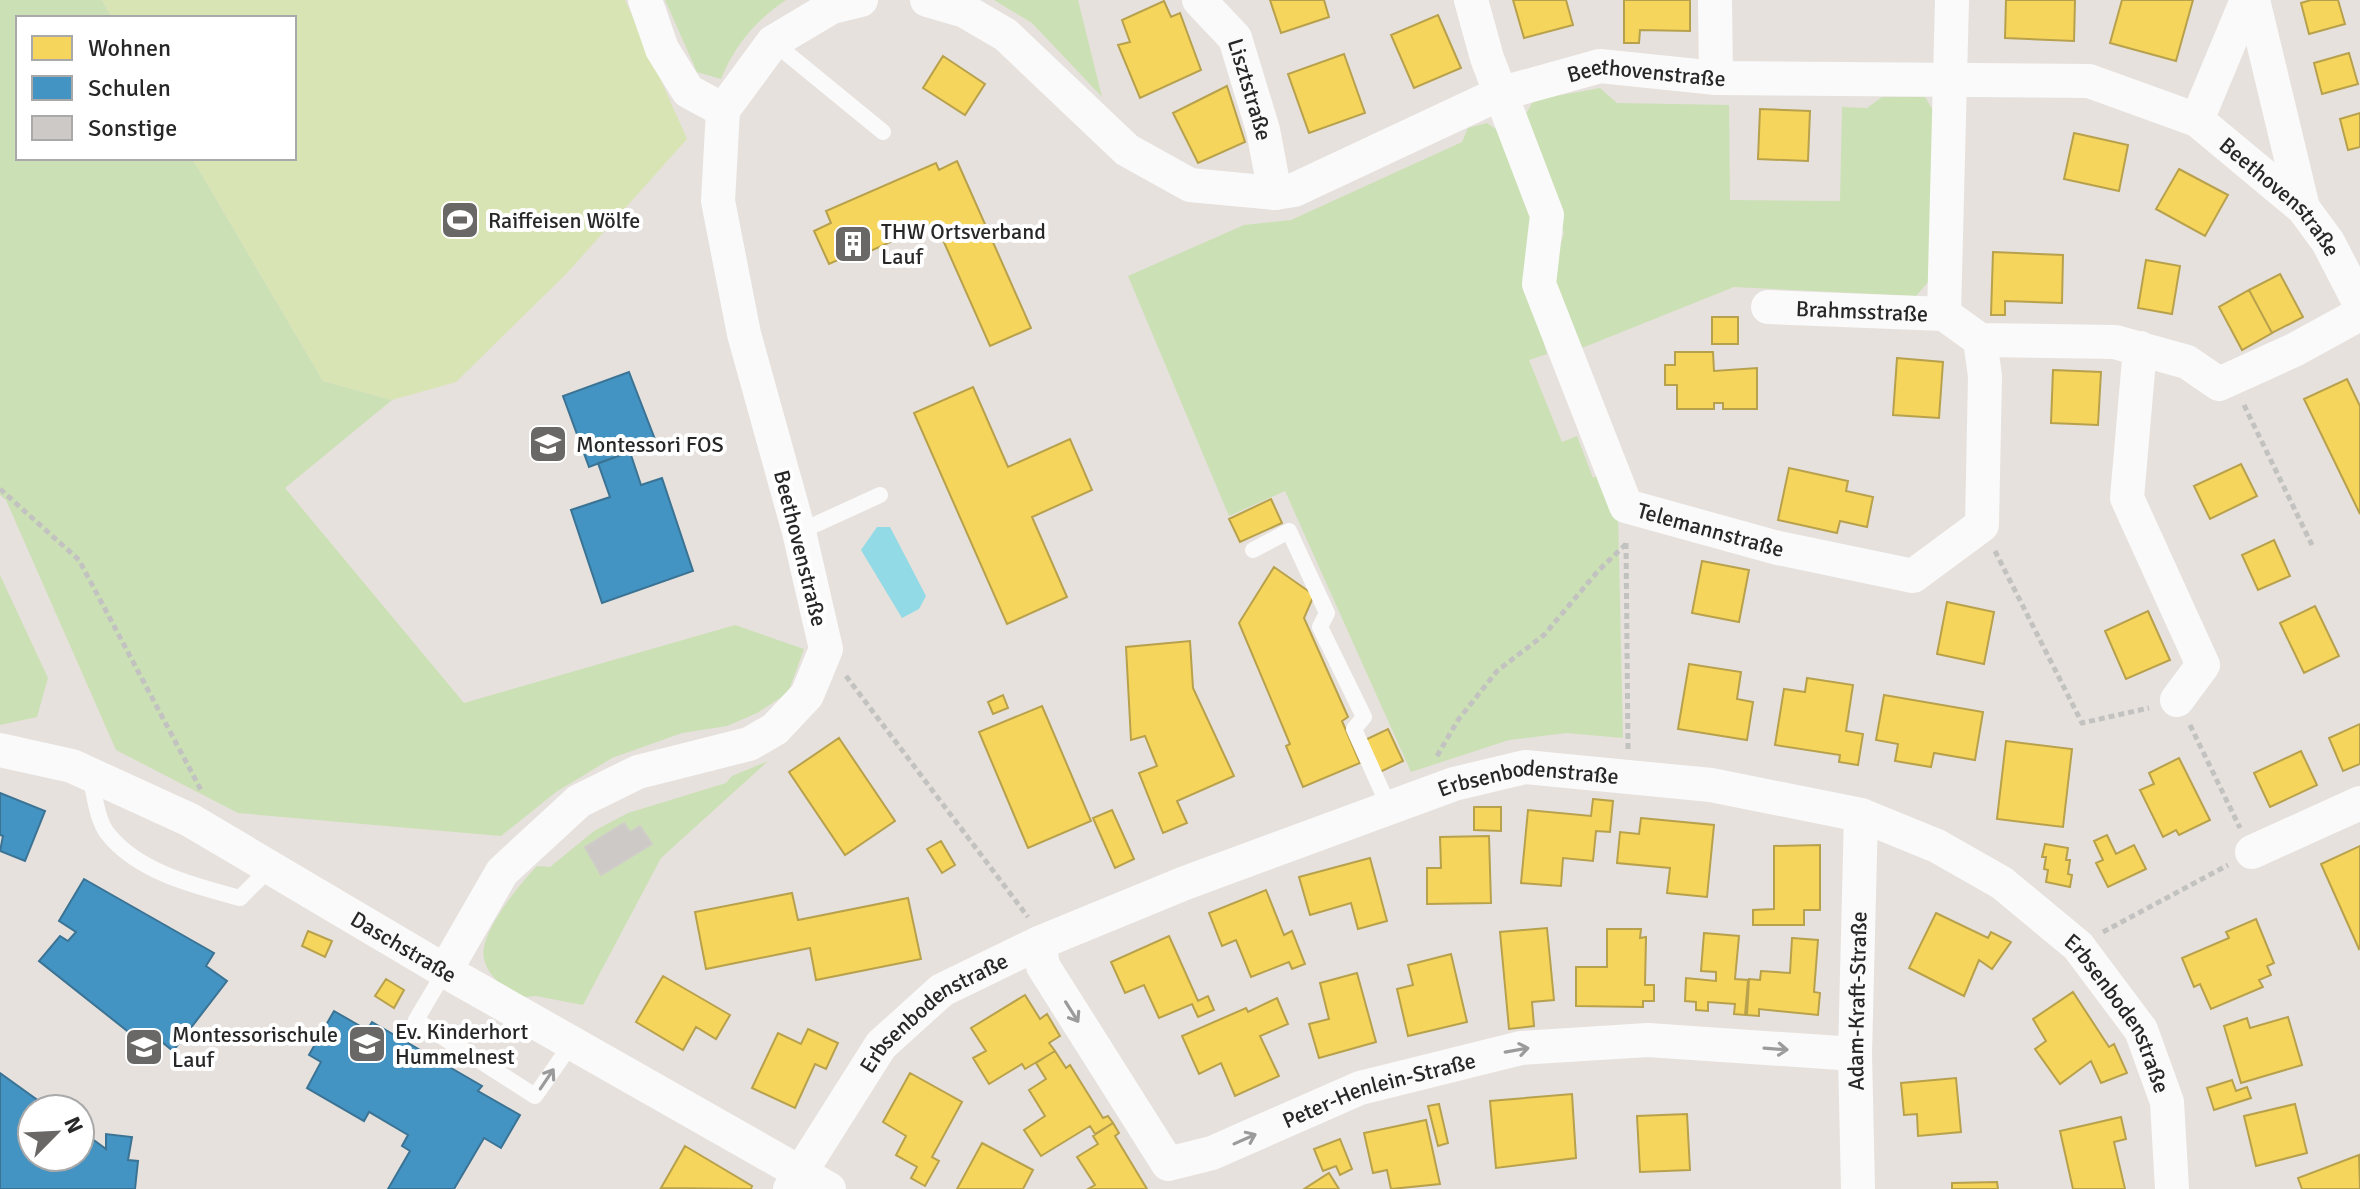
<svg xmlns="http://www.w3.org/2000/svg" width="2360" height="1189" viewBox="0 0 2360 1189" font-family="Signika,sans-serif">
<style>
.green{fill:#cce0b5}
.pitch{fill:#d8e4b3}
.water{fill:#91dae6}
.homes{fill:#f6d55c;stroke:#b8a14c;stroke-width:2}
.schools{fill:#4393c3;stroke:#3b7394;stroke-width:2}
.building{fill:#ccc9c6;stroke:#d0cdc9;stroke-width:2}
.lines{fill:none;stroke-linecap:round;stroke-linejoin:round}
.path{stroke:#c2c2c1;stroke-width:5;stroke-dasharray:6 4;stroke-linecap:butt}
.lane{stroke:#fbfafa;stroke-width:16}
.street{stroke:#fbfafa;stroke-width:34}
.oneway{stroke:#9c9b9b}
.labels{text-anchor:middle;stroke-width:8;stroke-linejoin:round;paint-order:stroke}
.street-label{font-size:22px;fill:#272727;stroke:#fff}
.poi-label{font-size:22px;fill:#272727;stroke:#fff;text-anchor:start}
</style>
<rect width="100%" height="100%" fill="#e6e1dc"/>
<path class="green" d="M0 0H102L112 18H18V158H192L323 381 392 400 285 488 464 703 735 625 804 649 788 693 757 713 727 726 682 733 612 758 556 792 501 836 238 813 116 750 6 500 0 495Z
M665 0H786C756 20 735 45 721 79L697 72Z
M994 0H1078L1102 97 1032 23Z
M1600 88 1617 103 1729 105 1730 200 1840 201 1842 107 1867 108 1882 97H1925L1936 115 1928 282 1916 296 1734 287 1577 350 1550 280 1564 233 1524 117 1534 100Z
M1487 123 1500 132 1536 216 1524 269 1547 354 1529 360 1562 442 1577 436 1593 478 1602 472 1618 509 1623 738 1566 733 1509 740 1411 772 1285 491 1229 516 1128 276 1244 225 1291 220 1462 142 1468 128Z
M0 575 48 678 37 717 0 725Z
M768 761 661 858 583 1005 536 996 515 998C503 986 488 976 484 959 478 934 520 884 537 866L550 867 594 831 628 813 726 783 732 776Z"/>
<path class="pitch" d="M102 0H625L687 139 567 273 456 382 392 400 323 381 192 158H294V18H112Z"/>
<path class="water" d="M877 527H890L926 596 919 609 902 618 861 550Z"/>
<path class="homes" d="M1270 0H1324L1329 17 1281 33Z
M1513 0H1566L1573 25 1524 38Z
M1624 0H1690V31L1640 30 1639 43H1624Z
M2006 0H2075L2074 41 2005 38Z
M2122 0H2193L2176 61 2110 43Z
M2311 0H2338L2345 24 2309 34 2301 3Z
M1164 1 1171 17 1180 13 1201 70 1140 98 1118 45 1130 42 1122 20Z
M1438 15 1461 68 1414 88 1391 35Z
M2349 53 2358 84 2322 94 2314 63Z
M1344 54 1365 113 1309 133 1288 74Z
M943 56 985 84 965 115 923 88Z
M1227 86 1245 142 1198 163 1173 113Z
M1760 109 1810 111 1808 161 1758 159Z
M2360 113V147L2348 150 2340 119Z
M2074 133 2128 145 2119 191 2064 179Z
M957 161 1031 328 990 346 935 222 848 261 847 256 829 264 814 231 831 223 826 211 936 163 939 170Z
M2179 169 2228 195 2205 236 2156 209Z
M1993 252 2063 255 2062 303 2005 301V315H1991Z
M2146 260 2180 266 2172 314 2138 308Z
M2280 274 2303 317 2272 333 2249 290Z
M2249 290 2272 333 2242 350 2219 307Z
M1712 317H1738V344H1712Z
M1675 352H1713L1714 371 1757 368V409H1723V403H1714V409H1677V385H1665V365H1675Z
M1897 358 1943 362 1939 418 1893 415Z
M2053 370 2101 372 2098 425 2051 423Z
M2347 379 2360 406V514L2304 399Z
M973 387 1008 467 1070 439 1092 490 1032 517 1067 597 1007 624 914 413Z
M2241 464 2257 496 2210 519 2194 486Z
M1789 468 1848 481 1846 491 1873 497 1867 527 1840 521 1837 533 1778 520Z
M1271 499 1282 523 1240 542 1229 519Z
M2274 540 2290 576 2258 590 2242 555Z
M1702 561 1749 570 1739 622 1692 613Z
M1274 567 1314 595 1304 618 1348 717 1342 721 1360 763 1303 787 1286 746 1290 744 1239 623Z
M1947 602 1994 612 1984 664 1937 654Z
M2315 606 2339 656 2304 673 2280 623Z
M2148 611 2170 660 2126 679 2105 631Z
M1190 641 1193 688 1234 776 1177 801 1187 823 1163 833 1139 773 1157 766 1145 736 1131 740 1126 647Z
M1689 664 1741 672 1737 699 1753 702 1747 740 1678 729Z
M1807 678 1853 685 1846 731 1863 734 1858 765 1839 762 1840 755 1775 745 1784 689 1805 692Z
M1003 695 1008 708 993 714 988 702Z
M1884 695 1983 712 1975 760 1934 753 1931 767 1895 761 1898 744 1876 740Z
M1042 706 1091 821 1028 848 979 732Z
M2360 724V764L2343 771 2329 738Z
M1388 729 1403 761 1380 772 1365 740Z
M839 738 895 821 845 855 789 772Z
M2006 741 2072 749 2063 827 1997 819Z
M2301 751 2317 785 2270 807 2254 773Z
M2179 758 2210 820 2179 835 2176 830 2163 837 2140 790 2154 784 2149 773Z
M1593 799 1613 801 1610 832 1596 831 1593 861 1563 858 1561 886 1521 883 1528 810 1591 816Z
M1474 807H1501V831L1474 830Z
M1112 810 1134 859 1115 868 1093 818Z
M1641 818 1714 825 1707 897 1667 893 1670 868 1617 863 1620 832 1639 834Z
M2107 835 2116 854 2134 845 2146 869 2108 887 2096 863 2103 860 2094 841Z
M1489 836 1491 903 1427 904V868H1441L1440 837Z
M941 841 955 865 942 873 927 849Z
M2045 844 2068 848 2066 860H2070L2068 874 2072 875 2070 887 2046 882 2048 870 2044 869 2046 857H2042Z
M1820 845V910H1804V925H1753V910L1774 909V846Z
M2360 846V948L2359 949 2321 864Z
M1370 858 1387 921 1358 929 1351 903 1310 915 1299 877Z
M1266 890 1284 935 1292 931 1305 964 1292 969 1289 962 1251 977 1236 940 1222 946 1209 913Z
M792 893 798 920 908 898 921 959 816 980 810 948 706 969 695 912Z
M1936 913 1988 938 1991 932 2011 942 1992 969 1979 960 1964 996 1909 968Z
M2256 919 2274 963 2267 966 2271 975 2259 980 2263 987 2211 1009 2200 984 2194 987 2182 958 2229 938 2226 932Z
M1547 928 1554 1000 1532 1002 1534 1026 1509 1029 1500 932Z
M1607 929H1641L1640 938 1646 937 1645 985H1654V1001H1643V1007L1576 1006V967H1607Z
M308 931 332 941 325 957 302 946Z
M1704 933 1739 936 1735 979 1748 980 1745 1015 1734 1014 1735 1004 1708 1002V1011L1696 1010V1002L1685 1001 1686 978 1716 981V972L1701 971Z
M1169 936 1198 1001 1208 996 1214 1010 1198 1017 1192 1004 1159 1018 1144 985 1125 993 1111 962Z
M1792 938 1818 940 1814 992 1820 993 1818 1015 1759 1009V1016L1747 1015 1749 979 1760 980 1761 971 1790 973Z
M1451 954 1467 1022 1408 1036 1397 989 1413 985 1408 965Z
M1357 973 1376 1042 1319 1058 1309 1024 1329 1019 1320 983Z
M663 976 730 1015 716 1039 696 1027 683 1050 636 1022Z
M386 979 404 990 394 1008 375 996Z
M2073 992 2109 1047 2114 1044 2127 1073 2101 1083 2091 1061 2060 1084 2035 1049 2046 1041 2033 1019Z
M1025 995 1040 1019 1047 1014 1060 1036 1049 1043 1055 1051 1025 1069 1022 1064 989 1084 973 1058 986 1051 971 1028Z
M1277 998 1288 1024 1260 1036 1279 1076 1235 1096 1221 1063 1199 1074 1182 1036 1246 1008 1248 1012Z
M2288 1017 2302 1065 2241 1083 2224 1026 2247 1018 2250 1028Z
M808 1029 838 1043 826 1069 815 1064 795 1108 752 1088 778 1033 801 1044Z
M1055 1051 1066 1068 1070 1065 1103 1118 1108 1116 1113 1123 1095 1134 1090 1126 1041 1156 1024 1130 1045 1116 1029 1090 1046 1079 1036 1063Z
M910 1073 962 1102 932 1157 939 1161 925 1186 911 1178 917 1167 896 1155 906 1136 883 1122Z
M1956 1078 1961 1132 1918 1136 1917 1114 1904 1115 1901 1083Z
M2232 1080 2236 1091 2247 1087 2251 1098 2214 1110 2207 1088Z
M1572 1094 1576 1158 1496 1168 1490 1101Z
M1439 1104 1448 1143 1438 1146 1428 1106Z
M2295 1104 2307 1153 2256 1166 2244 1116Z
M1687 1114 1690 1170 1640 1172 1637 1116Z
M2121 1117 2126 1139 2114 1142 2125 1189H2073L2060 1131Z
M1426 1120 1440 1184 1391 1189 1387 1170 1373 1173 1364 1133Z
M1113 1123 1119 1133 1115 1136 1147 1189H1088L1095 1185 1077 1157 1098 1144 1093 1136Z
M1340 1139 1352 1169 1340 1175 1336 1166 1323 1171 1314 1149Z
M982 1143 1033 1170 1023 1189H957Z
M685 1146 752 1186 751 1189 661 1188Z
M2359 1155 2360 1189H2302L2298 1178Z
M1329 1173 1339 1189H1304Z
M1997 1182 1998 1189H1952V1183Z"/>
<path class="schools" d="M629 372 656 442 589 467 563 396Z
M630 452 641 485 662 478 693 571 602 603 571 510 610 497 598 463Z
M0 793 45 811 25 861 0 851 3 836 0 835Z
M84 879 214 953 206 966 227 981 173 1051 146 1029 136 1038 39 961 60 936 68 941 76 932 59 921Z
M334 1011 367 1030 372 1022 482 1086 478 1091 520 1115 501 1148 484 1138 454 1189H388L410 1151 402 1146 408 1135 369 1112 364 1121 307 1088 321 1062 309 1055Z
M0 1073 50 1109H32V1157H80V1130L106 1149V1134L132 1137 128 1160 138 1161 135 1189H0Z"/>
<path class="building" d="M624 823 630 832 640 826 652 844 601 875 585 847Z"/>
<g class="lines">
<path class="path" d="M2244 405 2312 545
M0 489 79 560 201 790
M1626 543 1628 749
M1995 551 2082 723 2149 708
M846 676 1028 917
M2190 725 2240 828
M1437 756 1458 720 1497 671 1544 635 1598 571 1626 544
M2103 932 2228 865"/>
<path class="lane" d="M773 42 883 132
M799 532 880 495
M1253 550 1289 531 1327 613 1320 627 1364 717 1354 729 1389 807
M90 775C94 792 97 821 108 834 138 872 195 886 240 898L270 868
M445 971 416 1020 535 1096 572 1043"/>
<g class="street">
<path d="M645 0 662 49 688 91 723 110"/>
<path id="s1" d="M927 0 965 11 1006 35 1127 150 1190 185 1275 193 1294 190 1499 94 1600 66 1716 78 2089 81 2197 120 2303 208 2328 242 2360 304"/>
<path id="s2" d="M1199 0 1235 38 1263 130 1275 193"/>
<path id="s3" d="M1471 0 1487 58 1547 215 1539 284 1626 506 1778 548 1913 576 1982 525 1985 376 1980 340"/>
<path d="M1715 0 1716 78"/>
<path d="M2253 0 2303 208"/>
<path d="M2197 120 2247 0"/>
<path id="s4" d="M1768 307 1944 314 1980 340 2115 342 2187 362 2219 384 2294 350 2360 314"/>
<path d="M1944 314 1952 0"/>
<path d="M2140 348 2127 498 2203 665 2177 700"/>
<path id="s5" d="M0 750 72 766 190 820 445 971 829 1189"/>
<path d="M2252 852 2360 803"/>
<path id="s6" d="M1039 943 1043 966 1168 1164 1212 1153 1360 1088 1521 1048 1648 1040 1855 1054"/>
<path d="M445 971 502 872 579 801 638 772 749 744 775 729 807 695 826 649 799 532 744 334 718 201 723 110 773 42 832 7 861 0"/>
<path id="s7" d="M790 1189 881 1045 942 990 1039 943 1185 883 1454 784 1525 767 1711 785 1861 815 1937 846 2002 883 2078 946 2141 1030 2167 1102 2172 1189"/>
<path id="s8" d="M1858 1189 1855 1054 1861 815"/>
</g>
</g>
<defs><path id="oneway-shaft" d="M-6 0H5M1.5-3L5.5 0L1.5 3" fill="none" stroke-width="1.6" stroke-linecap="round" stroke-linejoin="round" transform="scale(2)"/></defs>
<g class="oneway">
<use href="#oneway-shaft" transform="translate(1072 1012) rotate(58)"/>
<use href="#oneway-shaft" transform="translate(1776 1049) rotate(4)"/>
<use href="#oneway-shaft" transform="translate(1517 1050) rotate(-10)"/>
<use href="#oneway-shaft" transform="translate(547 1079) rotate(-56)"/>
<use href="#oneway-shaft" transform="translate(1245 1139) rotate(-24)"/>
</g>
<defs>
<g id="stadium-square" transform="scale(2)"><rect x="-9" y="-9" width="18" height="18" rx="4" fill="#6a6866" stroke="#fff"/><path d="M0-5a6.5 5 0 1 0 0 10a6.5 5 0 1 0 0-10ZM-3.5-1.8h7v3.6h-7Z" fill="#fff"/></g>
<g id="building-square" transform="scale(2)"><rect x="-9" y="-9" width="18" height="18" rx="4" fill="#6a6866" stroke="#fff"/><path d="M-4-6H4V6H1V3H-1V6H-4ZM-2.5-4.3h1.7v1.8h-1.7ZM.8-4.3h1.7v1.8H.8ZM-2.5-1h1.7V.8h-1.7ZM.8-1h1.7V.8H.8Z" fill="#fff"/></g>
<g id="school-square" transform="scale(2)"><rect x="-9" y="-9" width="18" height="18" rx="4" fill="#6a6866" stroke="#fff"/><path d="M0-5L7-2L0 1L-7-2ZM-4 1L0 2.5L4 1V4Q0 6-4 4Z" fill="#fff"/></g>
</defs>
<g fill-rule="evenodd">
<use href="#stadium-square" x="460" y="220"/>
<use href="#building-square" x="853" y="244"/>
<use href="#school-square" x="548" y="444"/>
<use href="#school-square" x="367" y="1044"/>
<use href="#school-square" x="144" y="1047"/>
</g>
<g class="labels">
<g class="street-label">
<text dy="8" stroke="none"><textPath href="#s1" startOffset="808">Beethovenstraße</textPath></text>
<text dy="8" stroke="none"><textPath href="#s2" startOffset="106">Lisztstraße</textPath></text>
<text dy="8" stroke="none"><textPath href="#s1" startOffset="1480">Beethovenstraße</textPath></text>
<text dy="8" stroke="none"><textPath href="#s4" startOffset="94">Brahmsstraße</textPath></text>
<text dy="8" stroke="none"><textPath href="#s3" startOffset="624">Telemannstraße</textPath></text>
<text transform="translate(801 548) rotate(76)" y="8">Beethovenstraße</text>
<text dy="8" stroke="none"><textPath href="#s7" startOffset="880">Erbsenbodenstraße</textPath></text>
<text dy="8" stroke="none"><textPath href="#s5" startOffset="452">Daschstraße</textPath></text>
<text dy="8" stroke="none"><textPath href="#s8" startOffset="188">Adam-Kraft-Straße</textPath></text>
<text dy="8" stroke="none"><textPath href="#s7" startOffset="232">Erbsenbodenstraße</textPath></text>
<text dy="8" stroke="none"><textPath href="#s7" startOffset="1552">Erbsenbodenstraße</textPath></text>
<text dy="8" stroke="none"><textPath href="#s6" startOffset="482">Peter-Henlein-Straße</textPath></text>
</g>
<g class="poi-label">
<text x="488" y="228">Raiffeisen Wölfe</text>
<text x="881" y="239">THW Ortsverband<tspan x="881" dy="25">Lauf</tspan></text>
<text x="576" y="452">Montessori FOS</text>
<text x="395" y="1039">Ev. Kinderhort<tspan x="395" dy="25">Hummelnest</tspan></text>
<text x="172" y="1042">Montessorischule<tspan x="172" dy="25">Lauf</tspan></text>
</g>
</g>
<rect x="16" y="16" width="280" height="144" fill="#ffffff" stroke="#a9a9a9" stroke-width="2"/>
<rect x="32" y="36" width="40" height="24" fill="#f6d55c" stroke="#a9a9a9" stroke-width="2"/>
<text x="88" y="56" font-size="24" fill="#272727">Wohnen</text>
<rect x="32" y="76" width="40" height="24" fill="#4393c3" stroke="#a9a9a9" stroke-width="2"/>
<text x="88" y="96" font-size="24" fill="#272727">Schulen</text>
<rect x="32" y="116" width="40" height="24" fill="#ccc9c6" stroke="#a9a9a9" stroke-width="2"/>
<text x="88" y="136" font-size="24" fill="#272727">Sonstige</text>
<g transform="translate(56 1133) rotate(66)"><circle r="38" fill="#ffffff" stroke="#a9a9a9" stroke-width="2"/>
<path d="M0-6L14 30L0 20L-14 30Z" fill="#6a6866"/>
<text y="-12" font-size="22" font-weight="bold" text-anchor="middle" fill="#272727">N</text>
</g>
</svg>
